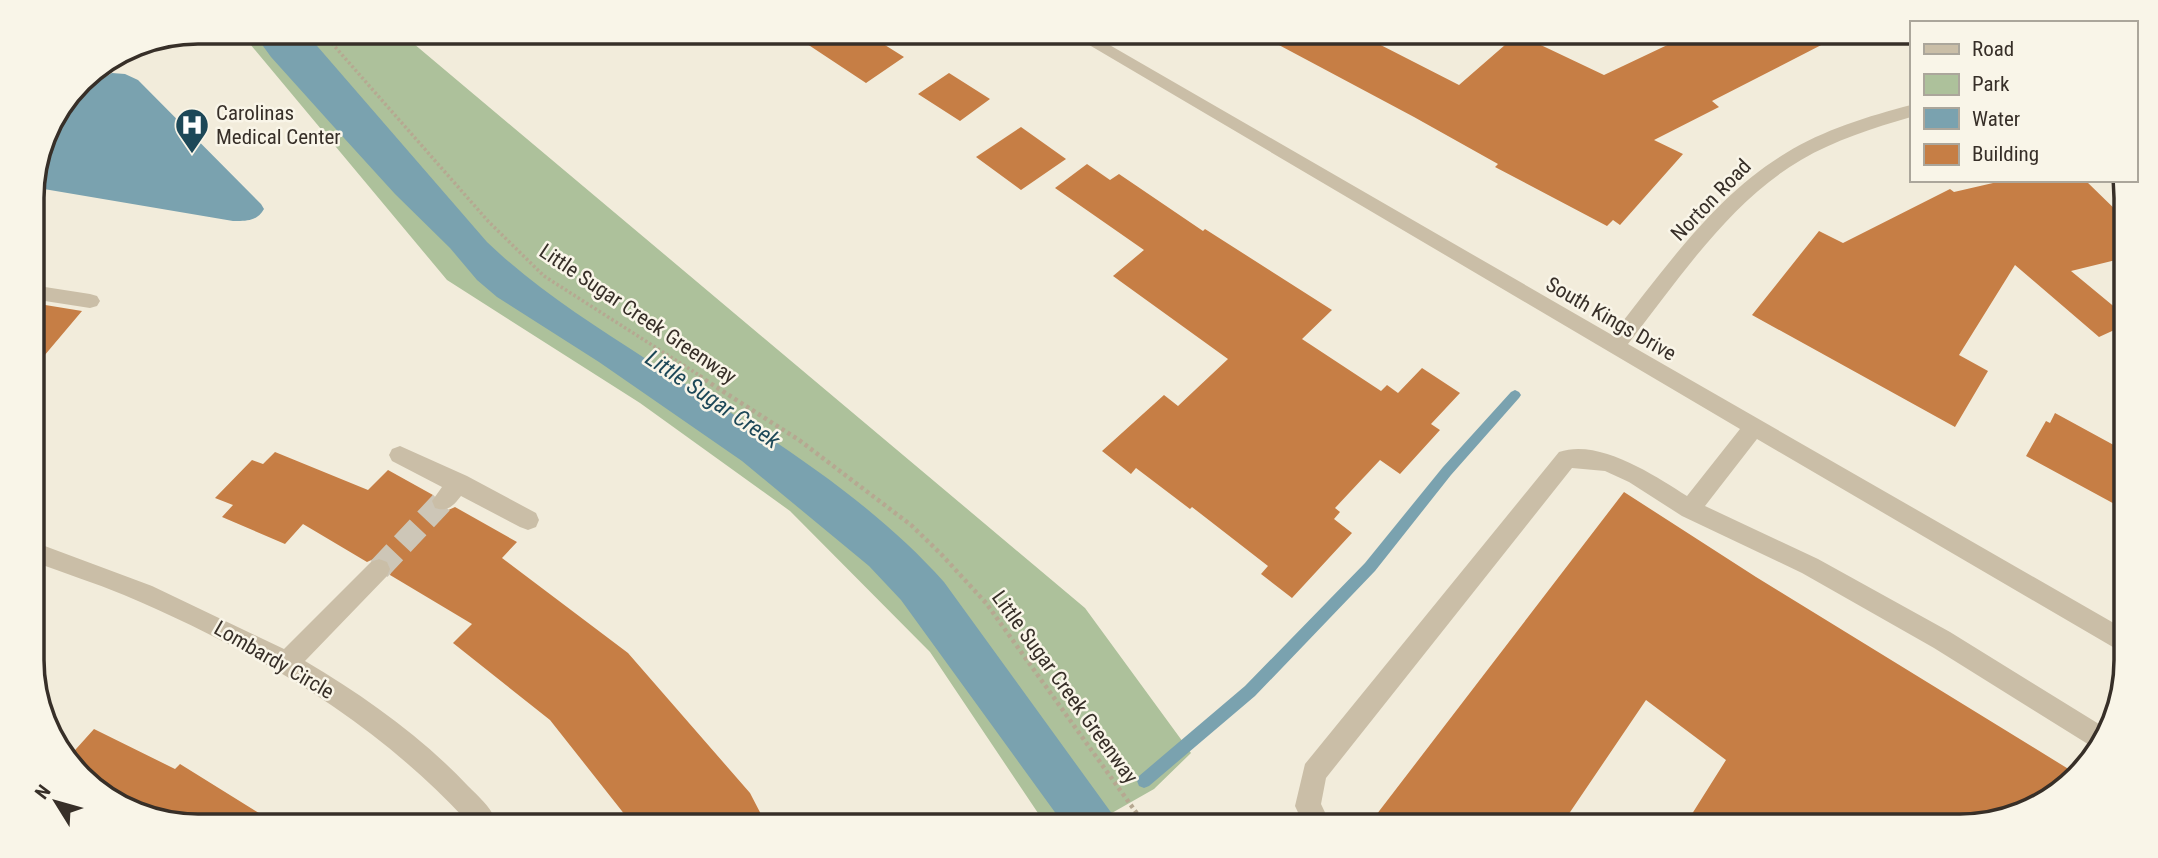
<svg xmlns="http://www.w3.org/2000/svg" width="2158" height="858" viewBox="0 0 2158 858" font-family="'Roboto Condensed',sans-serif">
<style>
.green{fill:#adc19b}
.water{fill:#7aa2af}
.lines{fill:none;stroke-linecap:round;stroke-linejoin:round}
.stream{fill:#7aa2af;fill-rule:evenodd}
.building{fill:#c67e45}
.minor-tunnel{stroke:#cdc6b7;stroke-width:23;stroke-dasharray:23 11;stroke-linecap:butt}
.path-far1{stroke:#b6a891;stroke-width:3.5;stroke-dasharray:2.5 2.5;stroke-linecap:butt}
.path{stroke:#b6a891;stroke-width:4.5;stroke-dasharray:3.5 3.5;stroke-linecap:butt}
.minor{fill:#cabea7;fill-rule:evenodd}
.labels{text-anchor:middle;stroke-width:5;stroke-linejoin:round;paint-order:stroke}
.poi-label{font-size:21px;fill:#372f28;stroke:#f9f5e8;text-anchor:start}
.street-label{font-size:21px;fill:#372f28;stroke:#f9f5e8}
.water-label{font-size:23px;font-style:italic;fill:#1d4858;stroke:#f9f5e8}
.rim{fill:none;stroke:#372f28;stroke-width:3.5}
</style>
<rect width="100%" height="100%" fill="#f2ecdb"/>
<path class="green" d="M240 32 401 33 1085 608 1191 753 1154 789 1096 822H1044L930 652 790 511 640 403 447 280Z"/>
<path class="water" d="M253 32H305L487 242C535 288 590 323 646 359 749 425 862 490 944 582L1118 822H1062L901 600 869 566 742 461 599 362 497 297 477 280 450 248 395 194 334 127 271 57Z
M112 73 125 74 138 80 261 204 264 209C257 222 245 221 233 221L32 187 49 124 68 99Z"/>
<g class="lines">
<path class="stream" d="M1515 390 1519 392 1521 395 1519 398 1451 475 1375 571 1255 696 1149 786 1144 788 1139 786 1137 781 1139 776 1245 686 1365 563 1443 467 1511 392Z"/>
</g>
<path class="building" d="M792 34 869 35 904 57 866 83Z
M1264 37H1365L1459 85 1513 38H1526L1604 75 1680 39 1831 40 1712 101 1719 107 1654 140 1683 154 1620 225 1613 220 1607 226 1495 167 1498 164 1414 117Z
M949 73 990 99 960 121 918 94Z
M1021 127 1066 159 1021 190 976 157Z
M1087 164 1110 180 1119 174 1203 231 1205 229 1332 310 1302 339 1381 391 1387 385 1398 393 1422 368 1460 393 1431 424 1440 430 1400 474 1380 460 1335 508 1340 512 1334 519 1352 533 1292 598 1261 574 1268 566 1192 507 1190 509 1136 468 1131 474 1102 451 1164 395 1178 406 1228 359 1113 276 1144 250 1055 188Z
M2006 180H2085L2124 218V258L2071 271 2123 314V326L2099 337 2015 265 1959 355 1988 371 1955 427 1752 315 1819 231 1843 243 1950 189 1954 192Z
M33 303 82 311 33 369Z
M2055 413 2121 449 2120 507 2026 456 2046 421 2050 423Z
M275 452 368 490 388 470 433 495 430 502 434 511 444 512 455 507 517 542 502 558 628 653 750 793 764 820H629L550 720 453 643 472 624 390 575 392 568 388 560 378 557 367 562 303 524 285 544 222 517 233 505 215 498 252 460 263 464Z
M1624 492 1756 577 2075 773 2061 792 1971 826 1685 825 1726 760 1646 700 1562 824 1370 823Z
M94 729 175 769 180 764 267 818H144L73 770 67 759Z"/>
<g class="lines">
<path class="minor-tunnel" d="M379 569 443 501"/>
<path class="path-far1" d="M322 32 488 221 544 276 702 377"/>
<path class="path" d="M699 376 799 440 911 525 941 554 986 603 1143 822"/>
<path class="minor" d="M1074 36H1094L1612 335C1664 270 1714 196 1786 153 1823 130 1869 116 1911 105V117C1873 128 1835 140 1801 160 1729 202 1679 279 1628 344L2119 626 2118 650 1757 439 1705 506 1818 559 1950 632 2107 729 2093 747 2091 746 1934 648 1802 573 1682 516 1629 482 1605 471 1572 468 1326 778 1321 804 1330 823H1303L1295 806 1305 764 1559 452C1600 438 1655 476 1687 496L1740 429Z
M32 285 90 294 97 296 100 301 97 306 90 308 32 299Z
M400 446 467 476 536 513 539 520 536 527 528 530 520 527 461 496C453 506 448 512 435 508L432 501 442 487 392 461 389 455 392 449Z
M34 542 152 586 284 649 371 562 379 559 387 562 390 569 387 576 305 661C364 696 421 736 468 786 478 796 490 806 495 819H465C370 717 251 649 124 595 95 583 64 573 34 562Z"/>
</g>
<defs>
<g id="hospital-pin" transform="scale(1.75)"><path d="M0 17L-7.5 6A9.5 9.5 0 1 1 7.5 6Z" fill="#1d4858" stroke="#f9f5e8"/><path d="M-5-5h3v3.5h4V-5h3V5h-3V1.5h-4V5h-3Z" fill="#fff"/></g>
</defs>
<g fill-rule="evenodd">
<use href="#hospital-pin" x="192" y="125"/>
</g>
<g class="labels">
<g class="poi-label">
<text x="216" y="120">Carolinas<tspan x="216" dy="24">Medical Center</tspan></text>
</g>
<g class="street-label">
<text transform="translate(1711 200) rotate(-46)" y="7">Norton Road</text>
<text transform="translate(638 314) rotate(34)" y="7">Little Sugar Creek Greenway</text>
<text transform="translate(1611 319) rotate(30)" y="7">South Kings Drive</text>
<text transform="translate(274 660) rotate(30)" y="7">Lombardy Circle</text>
<text transform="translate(1065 687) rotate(54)" y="7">Little Sugar Creek Greenway</text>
</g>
<g class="water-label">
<text transform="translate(713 399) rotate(34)" y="8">Little Sugar Creek</text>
</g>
</g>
<path d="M0 0H2158V858H0ZM198 44H1960A154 154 0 0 1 2114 198V660A154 154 0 0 1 1960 814H198A154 154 0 0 1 44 660V198A154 154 0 0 1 198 44Z" fill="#f9f5e8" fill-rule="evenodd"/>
<path class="rim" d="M198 44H1960A154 154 0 0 1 2114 198V660A154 154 0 0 1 1960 814H198A154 154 0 0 1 44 660V198A154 154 0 0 1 198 44Z"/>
<rect x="1910" y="21" width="228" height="161" fill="#f9f5e8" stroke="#aba69b" stroke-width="2"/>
<rect x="1924" y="44" width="35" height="10" fill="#cabea7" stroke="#aba69b" stroke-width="2"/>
<text x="1972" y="56" font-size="21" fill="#372f28">Road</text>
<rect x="1924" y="74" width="35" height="21" fill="#adc19b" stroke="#aba69b" stroke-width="2"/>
<text x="1972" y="91" font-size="21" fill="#372f28">Park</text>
<rect x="1924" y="108" width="35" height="21" fill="#7aa2af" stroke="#aba69b" stroke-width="2"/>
<text x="1972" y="126" font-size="21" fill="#372f28">Water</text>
<rect x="1924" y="144" width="35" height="21" fill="#c67e45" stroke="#aba69b" stroke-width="2"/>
<text x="1972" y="161" font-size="21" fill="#372f28">Building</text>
<g transform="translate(56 802) rotate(307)" stroke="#f9f5e8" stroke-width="5" paint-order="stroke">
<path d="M0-5L12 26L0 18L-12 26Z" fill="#372f28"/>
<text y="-10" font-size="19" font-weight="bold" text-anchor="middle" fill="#372f28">N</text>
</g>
</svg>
